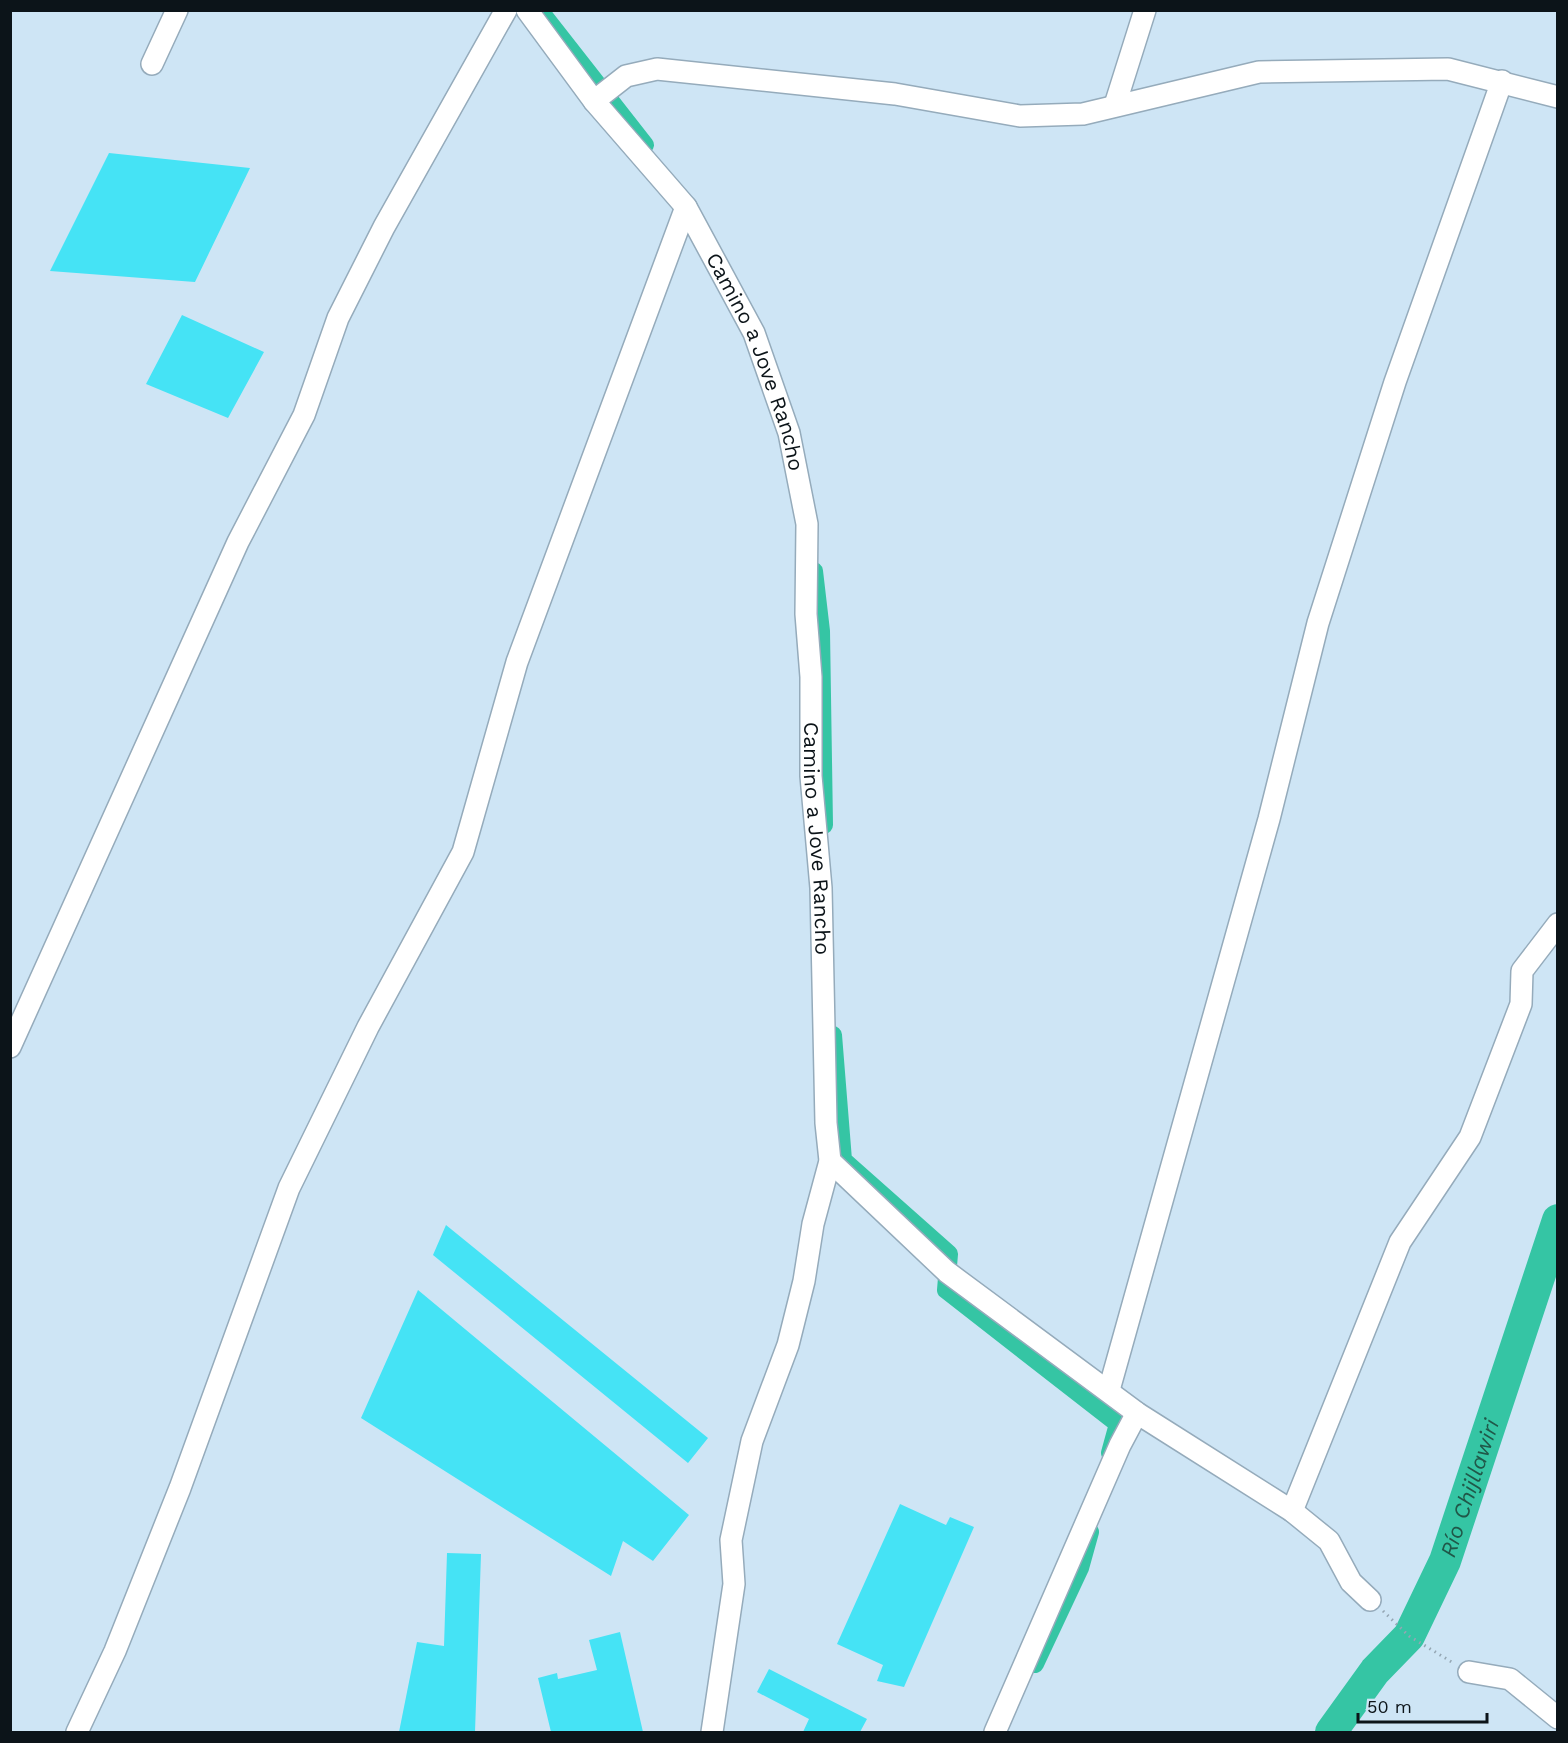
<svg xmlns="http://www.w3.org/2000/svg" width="1568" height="1743" viewBox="0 0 1568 1743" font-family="'Work Sans',sans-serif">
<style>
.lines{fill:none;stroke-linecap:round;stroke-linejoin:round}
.stream{stroke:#35c5a4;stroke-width:5}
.canal{stroke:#35c5a4;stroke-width:18}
.river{stroke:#35c5a4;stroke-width:32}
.building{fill:#45e3f5}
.minor-casing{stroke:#95abbb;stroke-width:24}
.path{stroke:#94a6b3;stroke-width:3;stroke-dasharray:1.5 4.5;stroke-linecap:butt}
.minor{stroke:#fff;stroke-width:21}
.labels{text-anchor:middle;stroke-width:4.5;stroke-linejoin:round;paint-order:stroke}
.street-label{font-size:21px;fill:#0c1419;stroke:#cee5f5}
.water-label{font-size:22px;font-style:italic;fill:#205849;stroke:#cee5f5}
</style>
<rect width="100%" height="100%" fill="#cee5f5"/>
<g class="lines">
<path class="stream" d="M1318 1732 1332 1728"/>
<path class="canal" d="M544 16 645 145
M814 571 821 631 824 825
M833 1035 843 1160 949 1254 946 1290 1118 1424 1110 1453
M1035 1664 1080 1568 1090 1532"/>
<path class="river" id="s1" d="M1331 1732 1375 1671 1409 1636 1445 1561 1558 1220"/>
</g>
<path class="building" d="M109 153 250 168 195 282 50 271Z
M182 315 264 352 228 418 146 384Z
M446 1225 708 1438 688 1463 433 1255Z
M418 1290 689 1515 653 1561 623 1541 611 1576 361 1418Z
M900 1504 946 1525 950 1517 974 1527 904 1687 877 1681 883 1665 837 1644Z
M447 1553 481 1554 475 1732H399L417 1642 444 1646Z
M620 1632 643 1732H551L538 1678 557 1673 558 1679 597 1670 589 1640Z
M769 1669 867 1719 860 1732H803L809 1719 757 1692Z"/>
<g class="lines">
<g class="minor-casing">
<g id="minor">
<path id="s2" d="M527 10 594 101 686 207 754 333 789 433 807 524 806 614 811 677V776L821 888 826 1123 830 1161 813 1224 804 1281 788 1345 752 1441 731 1540 734 1584 712 1732"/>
<path d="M152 64 177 10"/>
<path d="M594 101 626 76 657 69 895 94 1020 116 1083 114 1259 72 1448 69 1558 97"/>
<path d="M1115 105 1145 10"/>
<path d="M10 1047 238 542 304 415 338 318 384 227 506 10"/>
<path d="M830 1161 947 1272 1137 1413 1292 1511 1329 1541 1351 1582 1370 1600"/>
<path d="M1109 1390 1269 819 1318 623 1395 382 1502 81"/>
<path d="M1292 1511 1400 1242 1470 1137 1521 1004 1522 971 1558 924"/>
<path d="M1469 1672 1510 1679 1558 1718"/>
<path d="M77 1732 115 1651 180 1488 289 1188 368 1027 463 852 517 662 686 207"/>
<path d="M995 1732 1120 1445 1137 1413"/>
</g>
</g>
<path class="path" d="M1383 1611 1409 1636 1455 1664"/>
<use href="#minor" class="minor"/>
</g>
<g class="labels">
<g class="street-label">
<text dy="7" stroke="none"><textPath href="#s2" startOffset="424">Camino a Jove Rancho</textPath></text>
<text dy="7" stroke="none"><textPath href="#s2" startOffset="910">Camino a Jove Rancho</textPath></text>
</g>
<g class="water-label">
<text dy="8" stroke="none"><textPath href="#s1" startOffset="284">Río Chijllawiri</textPath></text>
</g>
</g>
<rect width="1568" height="1743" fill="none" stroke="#0c1419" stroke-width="24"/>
<path d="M1358 1713v9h129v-9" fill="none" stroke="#0c1419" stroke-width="3"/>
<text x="1367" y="1713" font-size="18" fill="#0c1419" stroke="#cee5f5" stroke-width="4.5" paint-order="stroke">50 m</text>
</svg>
